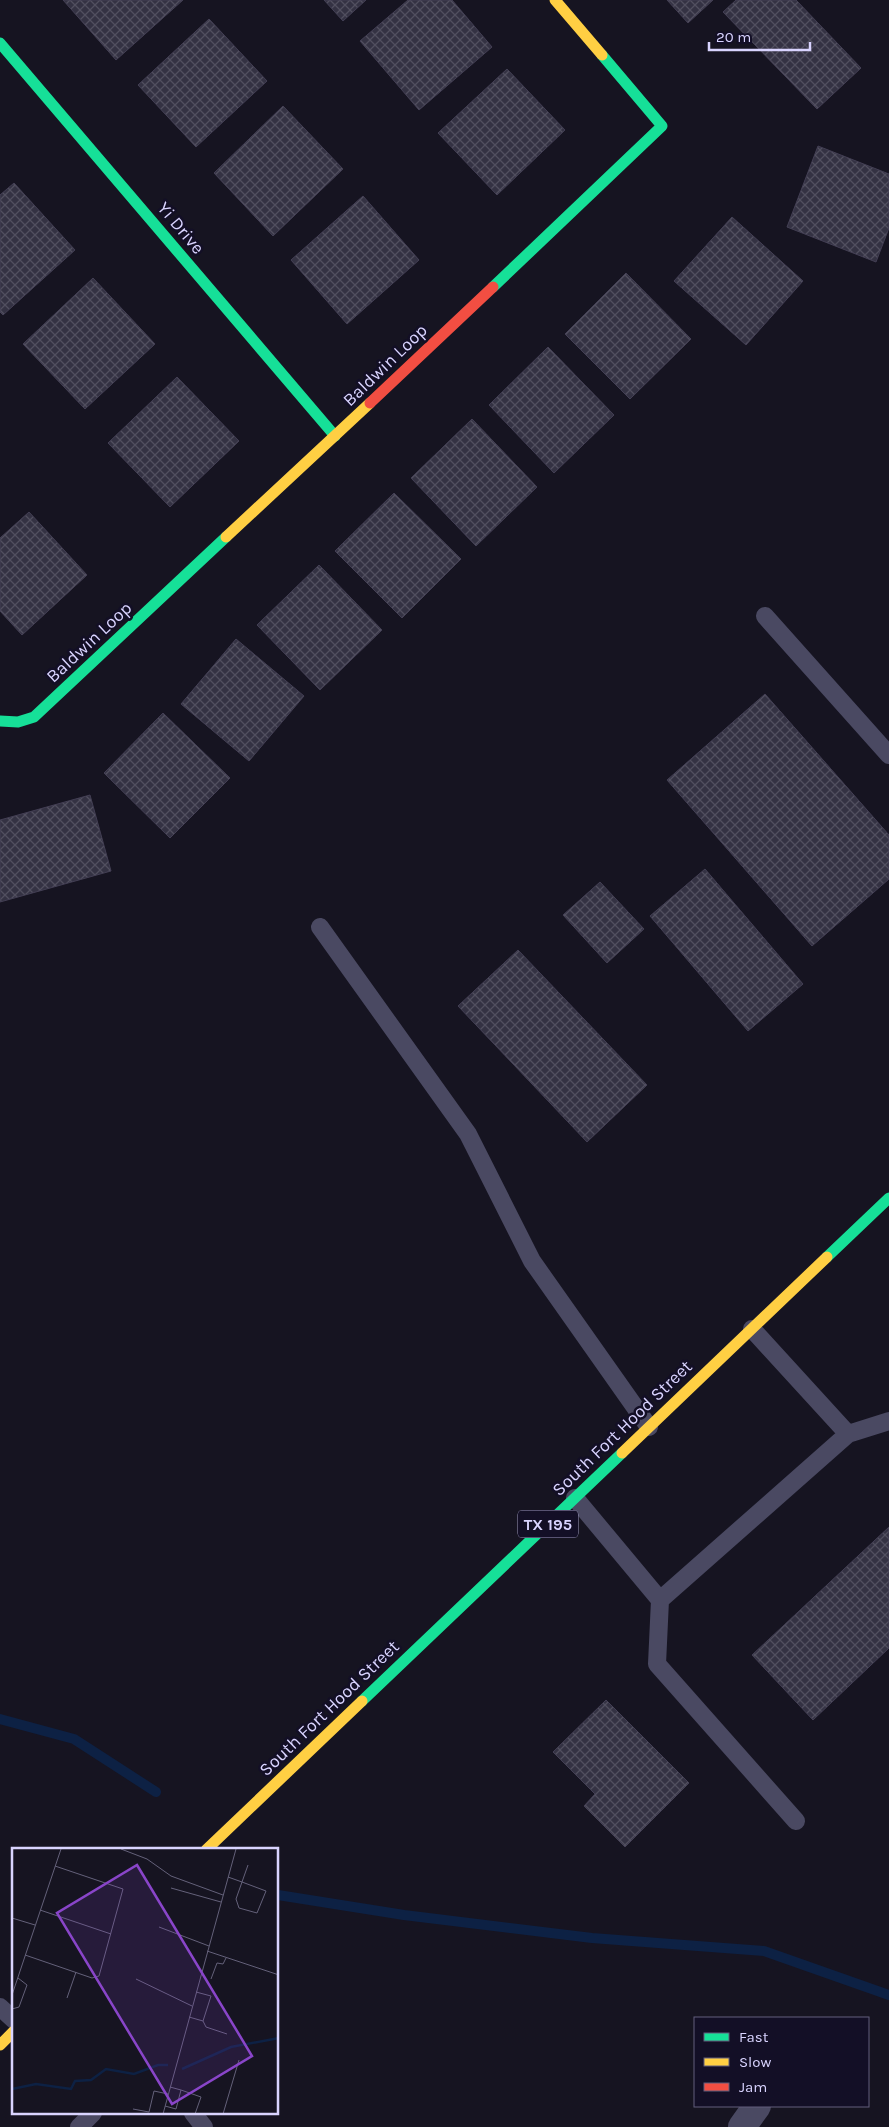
<svg xmlns="http://www.w3.org/2000/svg" width="889" height="2127" viewBox="0 0 889 2127" font-family="Karla,sans-serif">
<style>
.lines{fill:none;stroke-linecap:round;stroke-linejoin:round}
.stream{stroke:#0d2144;stroke-width:10}
.building{fill:url(#building-cross-hatch);stroke:#433f54}
.lane{stroke:#4a4962;stroke-width:18}
.street{stroke:#4a4962;stroke-width:28}
.fast{stroke:#16e098;stroke-width:11}
.slow{stroke:#ffcf43;stroke-width:11}
.jam{stroke:#f24e42;stroke-width:11}
.labels{text-anchor:middle;stroke-width:5;stroke-linejoin:round;paint-order:stroke}
.shield{fill:#130f26;stroke:#9e99be;stroke-width:1}
.shield-label{font-size:16px;font-weight:bold;fill:#d9d4ff}
.street-label{font-size:18px;fill:#d9d4ff;stroke:#130f26}
.inset-river{fill:none;stroke:#0d2144;stroke-width:2.5}
.inset-road{fill:none;stroke:#64617a;stroke-width:1}
.view{fill:#8945c9;fill-opacity:0.15;stroke:#8945c9;stroke-width:2.5}
.inset-edge{fill:none;stroke:#d9d4ff;stroke-width:2.5}
</style>
<defs>
<pattern id="building-cross-hatch" width="8" height="8" patternUnits="userSpaceOnUse" patternTransform="scale(1.25)"><rect width="8" height="8" fill="#343243"/><path d="M0 0l8 8M0 8l8-8" fill="none" stroke="#514f5f"/></pattern>
</defs>
<rect width="100%" height="100%" fill="#161421"/>
<g class="lines">
<path class="stream" d="M0 1719 74 1739 156 1792
M278 1895 404 1915 592 1938 764 1951 889 1995"/>
</g>
<path class="building" d="M63 0H183L116 60Z
M324 0H366L343 21Z
M408 0H452L492 47 419 110 360 41Z
M667 0H713L688 23Z
M736 0H796L861 68 817 109 723 12Z
M209 19 267 81 196 147 138 85Z
M507 69 565 130 497 195 438 133Z
M283 106 343 169 273 236 214 173Z
M818 146 889 174V228L876 262 787 227Z
M14 183 75 250 3 315 0 312V195Z
M363 196 419 260 347 324 291 260Z
M732 217 803 281 746 345 674 281Z
M626 273 691 339 630 399 565 334Z
M93 278 155 344 85 409 23 344Z
M548 347 614 415 554 473 489 405Z
M177 377 239 441 170 507 108 443Z
M472 419 537 487 476 546 411 478Z
M394 493 461 559 402 618 335 551Z
M29 512 87 575 22 635 0 611V538Z
M319 565 382 630 320 690 257 625Z
M236 639 304 696 249 761 181 704Z
M765 694 889 835V879L812 946 667 780Z
M163 713 230 778 170 838 104 773Z
M90 795 111 871 0 902V820Z
M705 869 803 984 748 1031 650 916Z
M600 882 644 929 607 963 563 915Z
M518 950 647 1085 587 1142 458 1006Z
M889 1527V1648L813 1720 752 1655Z
M606 1700 689 1783 625 1847 584 1806 595 1794 553 1752Z"/>
<g class="lines">
<path class="lane" d="M765 616 889 755
M320 927 468 1134 532 1261 649 1427
M848 1434 889 1421
M575 1498 660 1600 848 1434 752 1329
M660 1600 657 1664 796 1821
M0 2007 14 2020
M193 2113 204 2127
M79 2127 93 2113"/>
<path class="street" d="M742 2127 757 2106"/>
<path class="fast" d="M0 43 335 436
M493 287 662 126 602 55
M0 721 18 722 34 717 226 537
M827 1257 889 1198
M362 1701 622 1453"/>
<path class="slow" d="M555 0 602 55
M226 537 370 403
M622 1453 827 1257
M206 1850 362 1701
M0 2045 14 2031"/>
<path class="jam" d="M370 403 493 287"/>
</g>
<g class="labels">
<rect class="shield" x="518" y="1510.5" width="60" height="27" rx="4"/>
<g class="shield-label">
<text x="548" y="1530">TX 195</text>
</g>
<g class="street-label">
<text transform="translate(181 228) rotate(50)" y="6">Yi Drive</text>
<text transform="translate(385 365) rotate(-44)" y="6">Baldwin Loop</text>
<text transform="translate(89 642) rotate(-43)" y="6">Baldwin Loop</text>
<text transform="translate(622 1428) rotate(-44)" y="6">South Fort Hood Street</text>
<text transform="translate(329 1708) rotate(-44)" y="6">South Fort Hood Street</text>
</g>
</g>
<g transform="translate(12 1848)">
<rect width="266" height="266" fill="#161421"/>
<path class="inset-river" d="M170 221 219 199 267 190M0 241 24 236 59 241 63 233 79 232 94 221 122 226 146 217H156"/>
<path class="inset-road" d="M109 1 135 11 159 28 211 47M216 29 230 34 236 17M230 34 254 43 245 65 227 60 224 51ZM159 40 209 54M28 62 99 86M0 70 23 77M147 79 197 98M195 103 267 127M13 107 80 130 87 128 111 41 43 18M124 131 180 158M199 131 205 115 211 116 214 110M0 147 49 1M55 150 64 124M0 161 7 159 15 137 6 130M177 169 191 173 199 148 184 144M191 173 194 179 215 186M169 242 189 249 183 266M153 258 164 261 169 242 158 239M121 261 137 264 142 243 156 246M151 266 224 1M211 266 227 212"/>
<path class="view" d="M125 17 240 208 160 256 45 65Z"/>
<rect width="266" height="266" class="inset-edge"/>
</g>
<rect x="694" y="2017" width="175" height="90" fill="#130f26" stroke="#625e7d"/>
<rect x="704" y="2033" width="25" height="8" fill="#16e098" stroke="#625e7d"/>
<text x="739" y="2042" font-size="15" fill="#d9d4ff">Fast</text>
<rect x="704" y="2058" width="25" height="8" fill="#ffcf43" stroke="#625e7d"/>
<text x="739" y="2067" font-size="15" fill="#d9d4ff">Slow</text>
<rect x="704" y="2083" width="25" height="8" fill="#f24e42" stroke="#625e7d"/>
<text x="739" y="2092" font-size="15" fill="#d9d4ff">Jam</text>
<path d="M709 42v8h101v-8" fill="none" stroke="#d9d4ff" stroke-width="2.5"/>
<text x="716" y="42" font-size="15" fill="#d9d4ff" stroke="#130f26" stroke-width="4" paint-order="stroke">20 m</text>
</svg>
